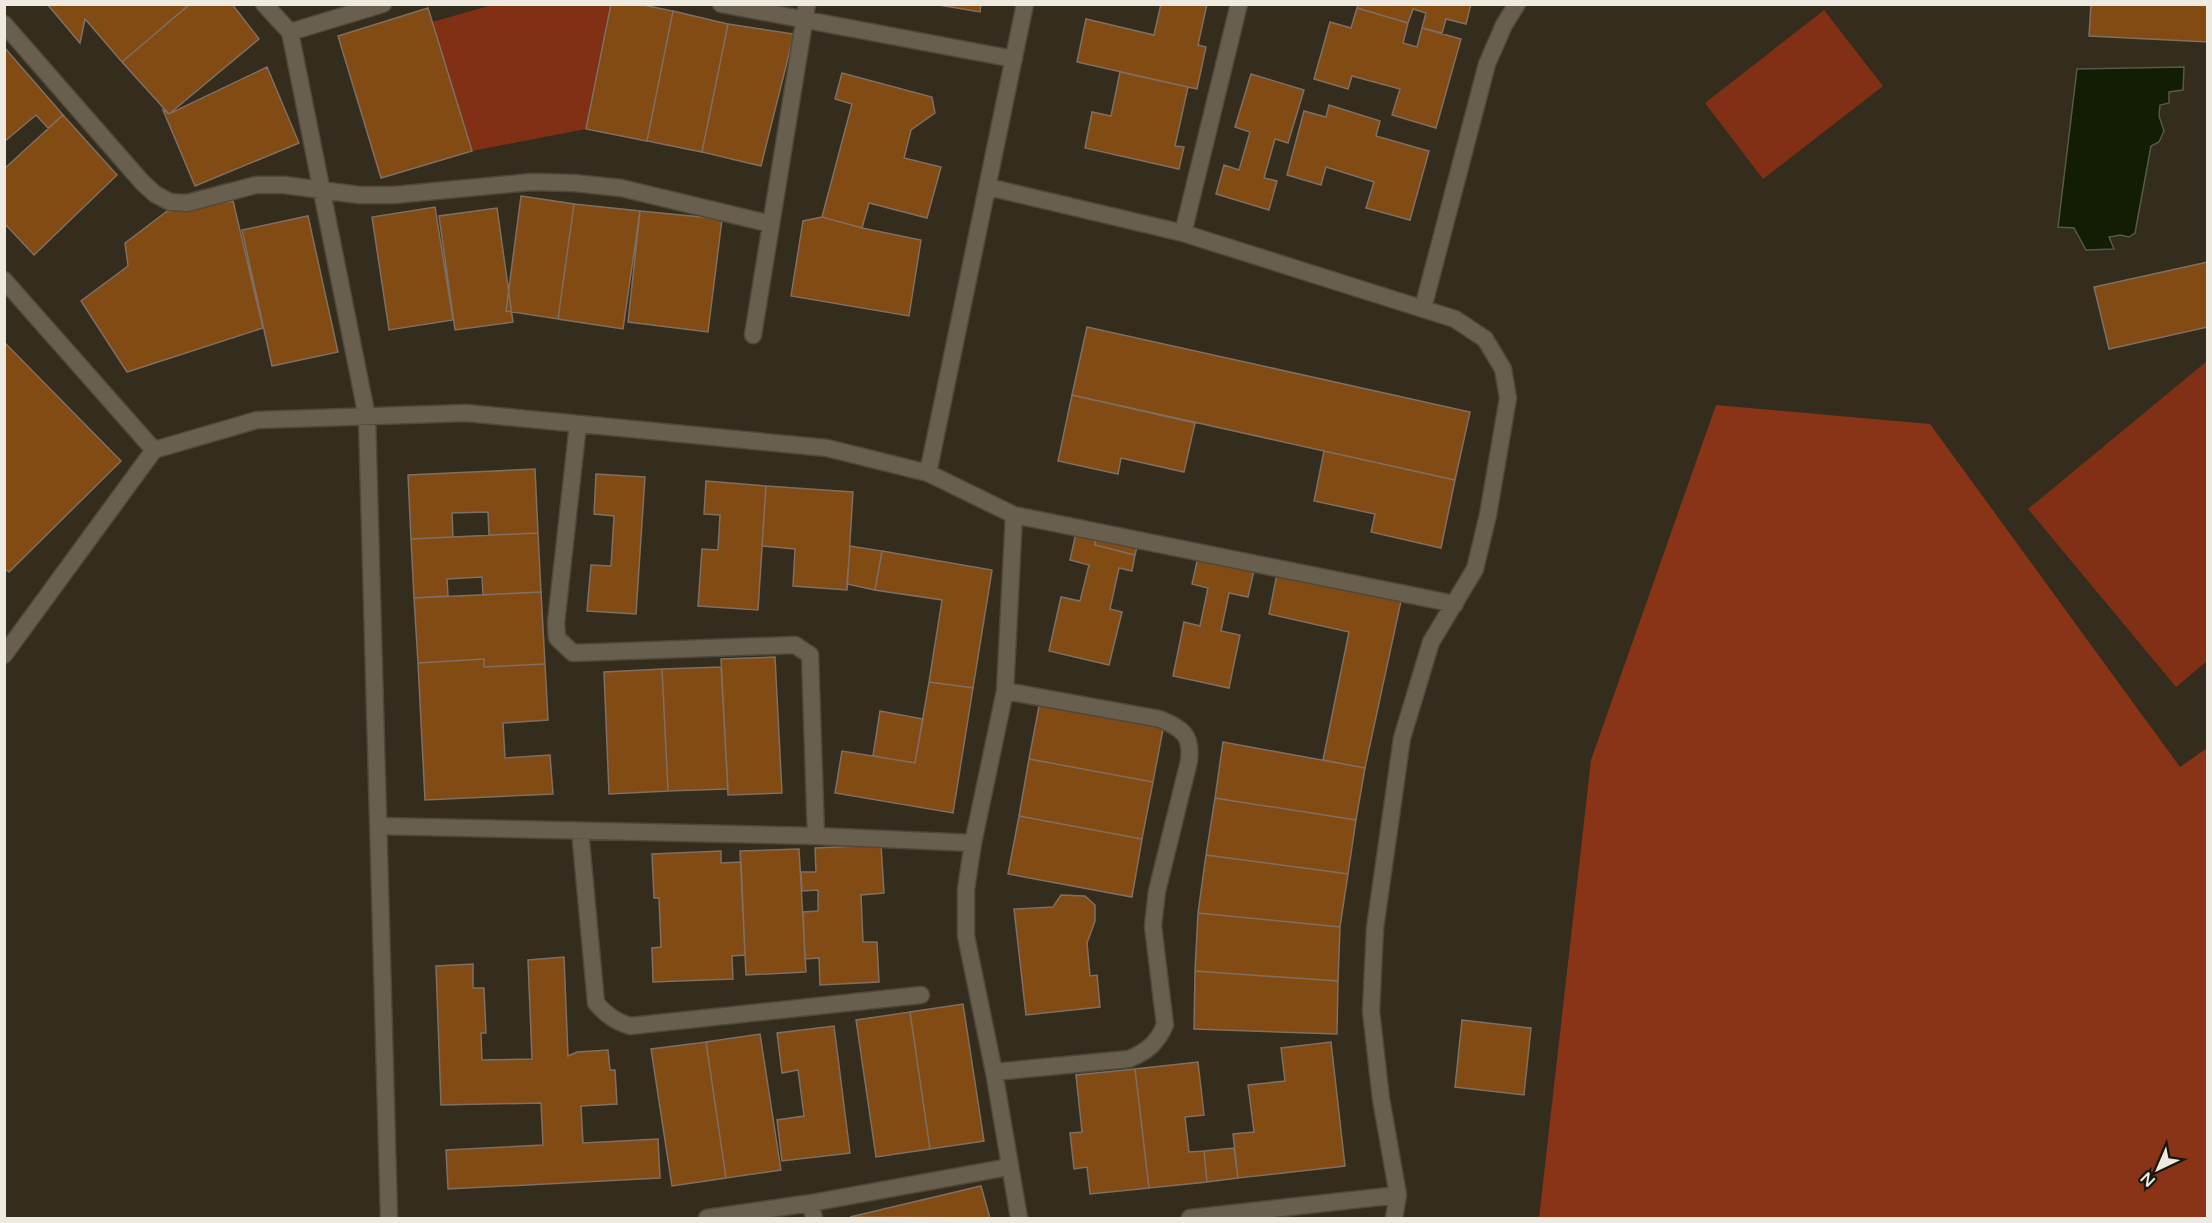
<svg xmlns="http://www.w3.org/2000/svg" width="2212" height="1223" viewBox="0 0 2212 1223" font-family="'Varela Round',sans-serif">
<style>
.green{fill:#813016}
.forest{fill:#893317}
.water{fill:#121d03;stroke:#545a45;stroke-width:1.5}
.building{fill:#834b14;stroke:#7f6f62;stroke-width:1.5}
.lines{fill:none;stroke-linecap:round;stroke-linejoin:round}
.minor-casing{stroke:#4f483b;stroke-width:19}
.minor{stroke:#685f4e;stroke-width:16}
</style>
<rect width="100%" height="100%" fill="#342c1d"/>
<path class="green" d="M492 5H611L586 129 472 151 432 22Z
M1824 10 1883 86 1763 179 1705 103Z
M2207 361V661L2176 687 2028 509Z"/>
<path class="forest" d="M1716 405 1930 424 2180 767 2207 748V1218H1539L1591 760Z"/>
<path class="water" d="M2184 67 2183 90 2169 92V103L2160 105 2159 116 2164 131 2159 142 2151 146 2135 233 2129 237 2120 235 2109 237 2114 249 2086 250 2074 228 2058 227 2077 69Z"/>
<path class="building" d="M47 4H190L122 62 85 19 80 43Z
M190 4H232L259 39 169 114 122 62Z
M611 4H638L673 11 647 141 586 129Z
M933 4H981L980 12Z
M1161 4H1207L1198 45 1206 47 1197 89 1077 62 1086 19 1154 35Z
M1358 4H1471L1466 24 1446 19 1442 33 1422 28 1426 13 1413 9 1408 23 1357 8Z
M2091 4H2208V42L2089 36Z
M428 8 472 151 381 178 338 36Z
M1357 8 1408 23 1403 43 1417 47 1422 28 1461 39 1436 128 1392 115 1400 89 1352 76 1348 89 1314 79 1330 22 1351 28Z
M673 11 728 24 702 152 647 141Z
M728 24 794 34 761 166 702 152Z
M4 47 63 115 48 128 36 115 4 142Z
M267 67 299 143 195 186 163 110 169 114Z
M1120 72 1188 87 1175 146 1184 147 1179 169 1085 148 1092 112 1111 116Z
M842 73 932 97 935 113 911 130 904 158 941 167 927 218 869 203 862 228 822 217 852 104 835 99Z
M1251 74 1304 90 1288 143 1275 139 1264 178 1277 181 1269 210 1216 194 1224 165 1239 170 1250 132 1235 127Z
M1329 105 1380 121 1376 136 1429 151 1410 220 1366 208 1374 182 1326 167 1321 185 1287 175 1304 111 1326 117Z
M63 115 117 175 34 255 4 223V169Z
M521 196 574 204 558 319 506 311Z
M233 201 263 328 127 372 81 301 128 266 125 243 166 212Z
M574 204 640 211 623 329 558 319Z
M435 207 453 320 389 330 372 217Z
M497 208 513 322 455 330 439 216Z
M640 211 722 219 708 332 628 322Z
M308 216 338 352 272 366 242 230Z
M822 217 862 228 921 240 909 316 791 296 803 221Z
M2208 262V327L2109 349 2094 287Z
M1087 327 1470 412 1455 480 1072 395Z
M4 342 121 461 9 572 4 568Z
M1072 395 1195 423 1184 472 1121 458 1118 474 1058 461Z
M1324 451 1455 480 1441 548 1371 532 1375 514 1314 501Z
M535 469 538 533 489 535 488 512 452 513 453 537 411 539 408 475Z
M596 474 645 477 636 614 587 611 591 565 611 566 614 516 594 514Z
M706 481 766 486 758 610 698 606 702 549 718 550 720 515 704 514Z
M766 486 853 492 847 590 793 586 795 549 762 546Z
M538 533 541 592 483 595 482 577 447 579 448 596 414 598 411 539Z
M1076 533 1096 538 1095 545 1135 555 1132 571 1119 568 1110 609 1122 612 1109 665 1049 651 1061 597 1080 601 1089 565 1070 560Z
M1096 538 1137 547 1135 555 1095 545Z
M850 546 882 551 875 590 847 584Z
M882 551 992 570 973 688 929 682 942 600 875 590Z
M1198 557 1254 570 1248 597 1229 593 1221 631 1240 635 1229 688 1173 676 1184 622 1200 626 1208 588 1192 584Z
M1277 574 1401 601 1365 768 1323 760 1349 632 1269 614Z
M541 592 545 664 484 667V659L418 663 414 598Z
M775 657 782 793 728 795 721 659Z
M484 659V667L545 664 548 720 503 723 505 758 550 755 553 794 425 800 418 663Z
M721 667 728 789 668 791 662 669Z
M662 669 668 791 609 794 604 672Z
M929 682 973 688 953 813 835 793 842 751 915 763Z
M1040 701 1164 724 1153 782 1029 759Z
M880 711 923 719 915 763 873 756Z
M1223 742 1365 768 1356 820 1215 798Z
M1029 759 1153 782 1142 839 1019 816Z
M1215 798 1356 820 1348 874 1206 855Z
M1019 816 1142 839 1132 897 1008 874Z
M881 845 884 893 861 895 863 942H877L879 982 820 985 819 958 805 959 803 912 818 911V890L802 891 801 872H816L815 848Z
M799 849 806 972 746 975 740 851Z
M721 851V863L741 862 745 955 732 956 733 979 653 982 652 948 661 947 659 898H654L652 854Z
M1206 855 1348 874 1340 927 1198 913Z
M1061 895 1085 896 1095 905V921L1087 943 1090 976 1097 975 1100 1007 1026 1015 1014 909 1053 907Z
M1198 913 1340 927 1338 981 1195 971Z
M564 957 568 1056 577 1052 608 1050 610 1070H615L617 1104 581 1106 583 1143 658 1139 660 1178 448 1189 446 1150 543 1145 541 1103 441 1105 436 966 473 964V988H484L486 1033H481L482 1060 532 1059 528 960Z
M1195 971 1338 981 1337 1034 1194 1029Z
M963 1004 984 1141 930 1149 910 1012Z
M910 1012 930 1149 876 1157 856 1020Z
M1462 1020 1531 1028 1524 1095 1455 1087Z
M834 1026 850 1153 782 1161 777 1120 804 1116 798 1070 782 1073 777 1033Z
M760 1034 781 1170 726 1178 706 1042Z
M706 1042 726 1178 672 1186 651 1049Z
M1331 1042 1345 1166 1238 1178 1233 1134 1254 1132 1248 1085 1285 1081 1281 1048Z
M1198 1062 1204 1115 1185 1117 1189 1152 1204 1151 1207 1182 1149 1188 1135 1069Z
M1135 1069 1149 1188 1090 1194 1087 1167 1074 1169 1070 1133 1082 1132 1076 1075Z
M1234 1148 1238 1178 1207 1182 1204 1151Z
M981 1186 990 1218 850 1217Z"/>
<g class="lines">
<g class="minor-casing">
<path id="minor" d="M264 4 290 32 367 417 389 1218
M721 4 1014 59
M4 24 142 182 155 194 170 202 187 203 256 185H284L359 195H394L531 182 574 183 621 188 771 224
M290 32 383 4
M988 187 1183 233 1455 319 1485 339 1503 369 1508 398 1488 515 1475 569 1431 642 1402 738 1375 928 1371 1011 1381 1099 1398 1195 1394 1218
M1183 233 1239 4
M4 280 154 450
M1423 308 1487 64 1504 25 1517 4
M753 335 807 4
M578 424 556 623 557 638 573 653 795 645 810 655 816 836
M928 473 1025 4
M1014 515 1005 691 973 843 966 889V936L994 1072 1019 1218
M4 655 154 450 257 420 466 413 827 448 928 473 1014 515 1455 604
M379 826 816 836 973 843
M580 831 596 1003C606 1015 615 1021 630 1026L921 995
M994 1072 1129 1059C1148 1051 1157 1043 1165 1025L1153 926 1157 891 1189 761C1192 735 1183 729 1160 719L1005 691
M811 1203 814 1218
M707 1218 811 1203 1009 1167
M1190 1218 1398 1195"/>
</g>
<use href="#minor" class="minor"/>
</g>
<rect width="2212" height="1223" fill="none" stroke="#efeae0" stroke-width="12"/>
<g transform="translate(2158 1169) rotate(224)" stroke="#19150f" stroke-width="4.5" paint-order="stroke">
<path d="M0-4.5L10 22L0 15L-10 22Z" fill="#efeae0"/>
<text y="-9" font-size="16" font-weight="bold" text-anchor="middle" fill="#efeae0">N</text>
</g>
</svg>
